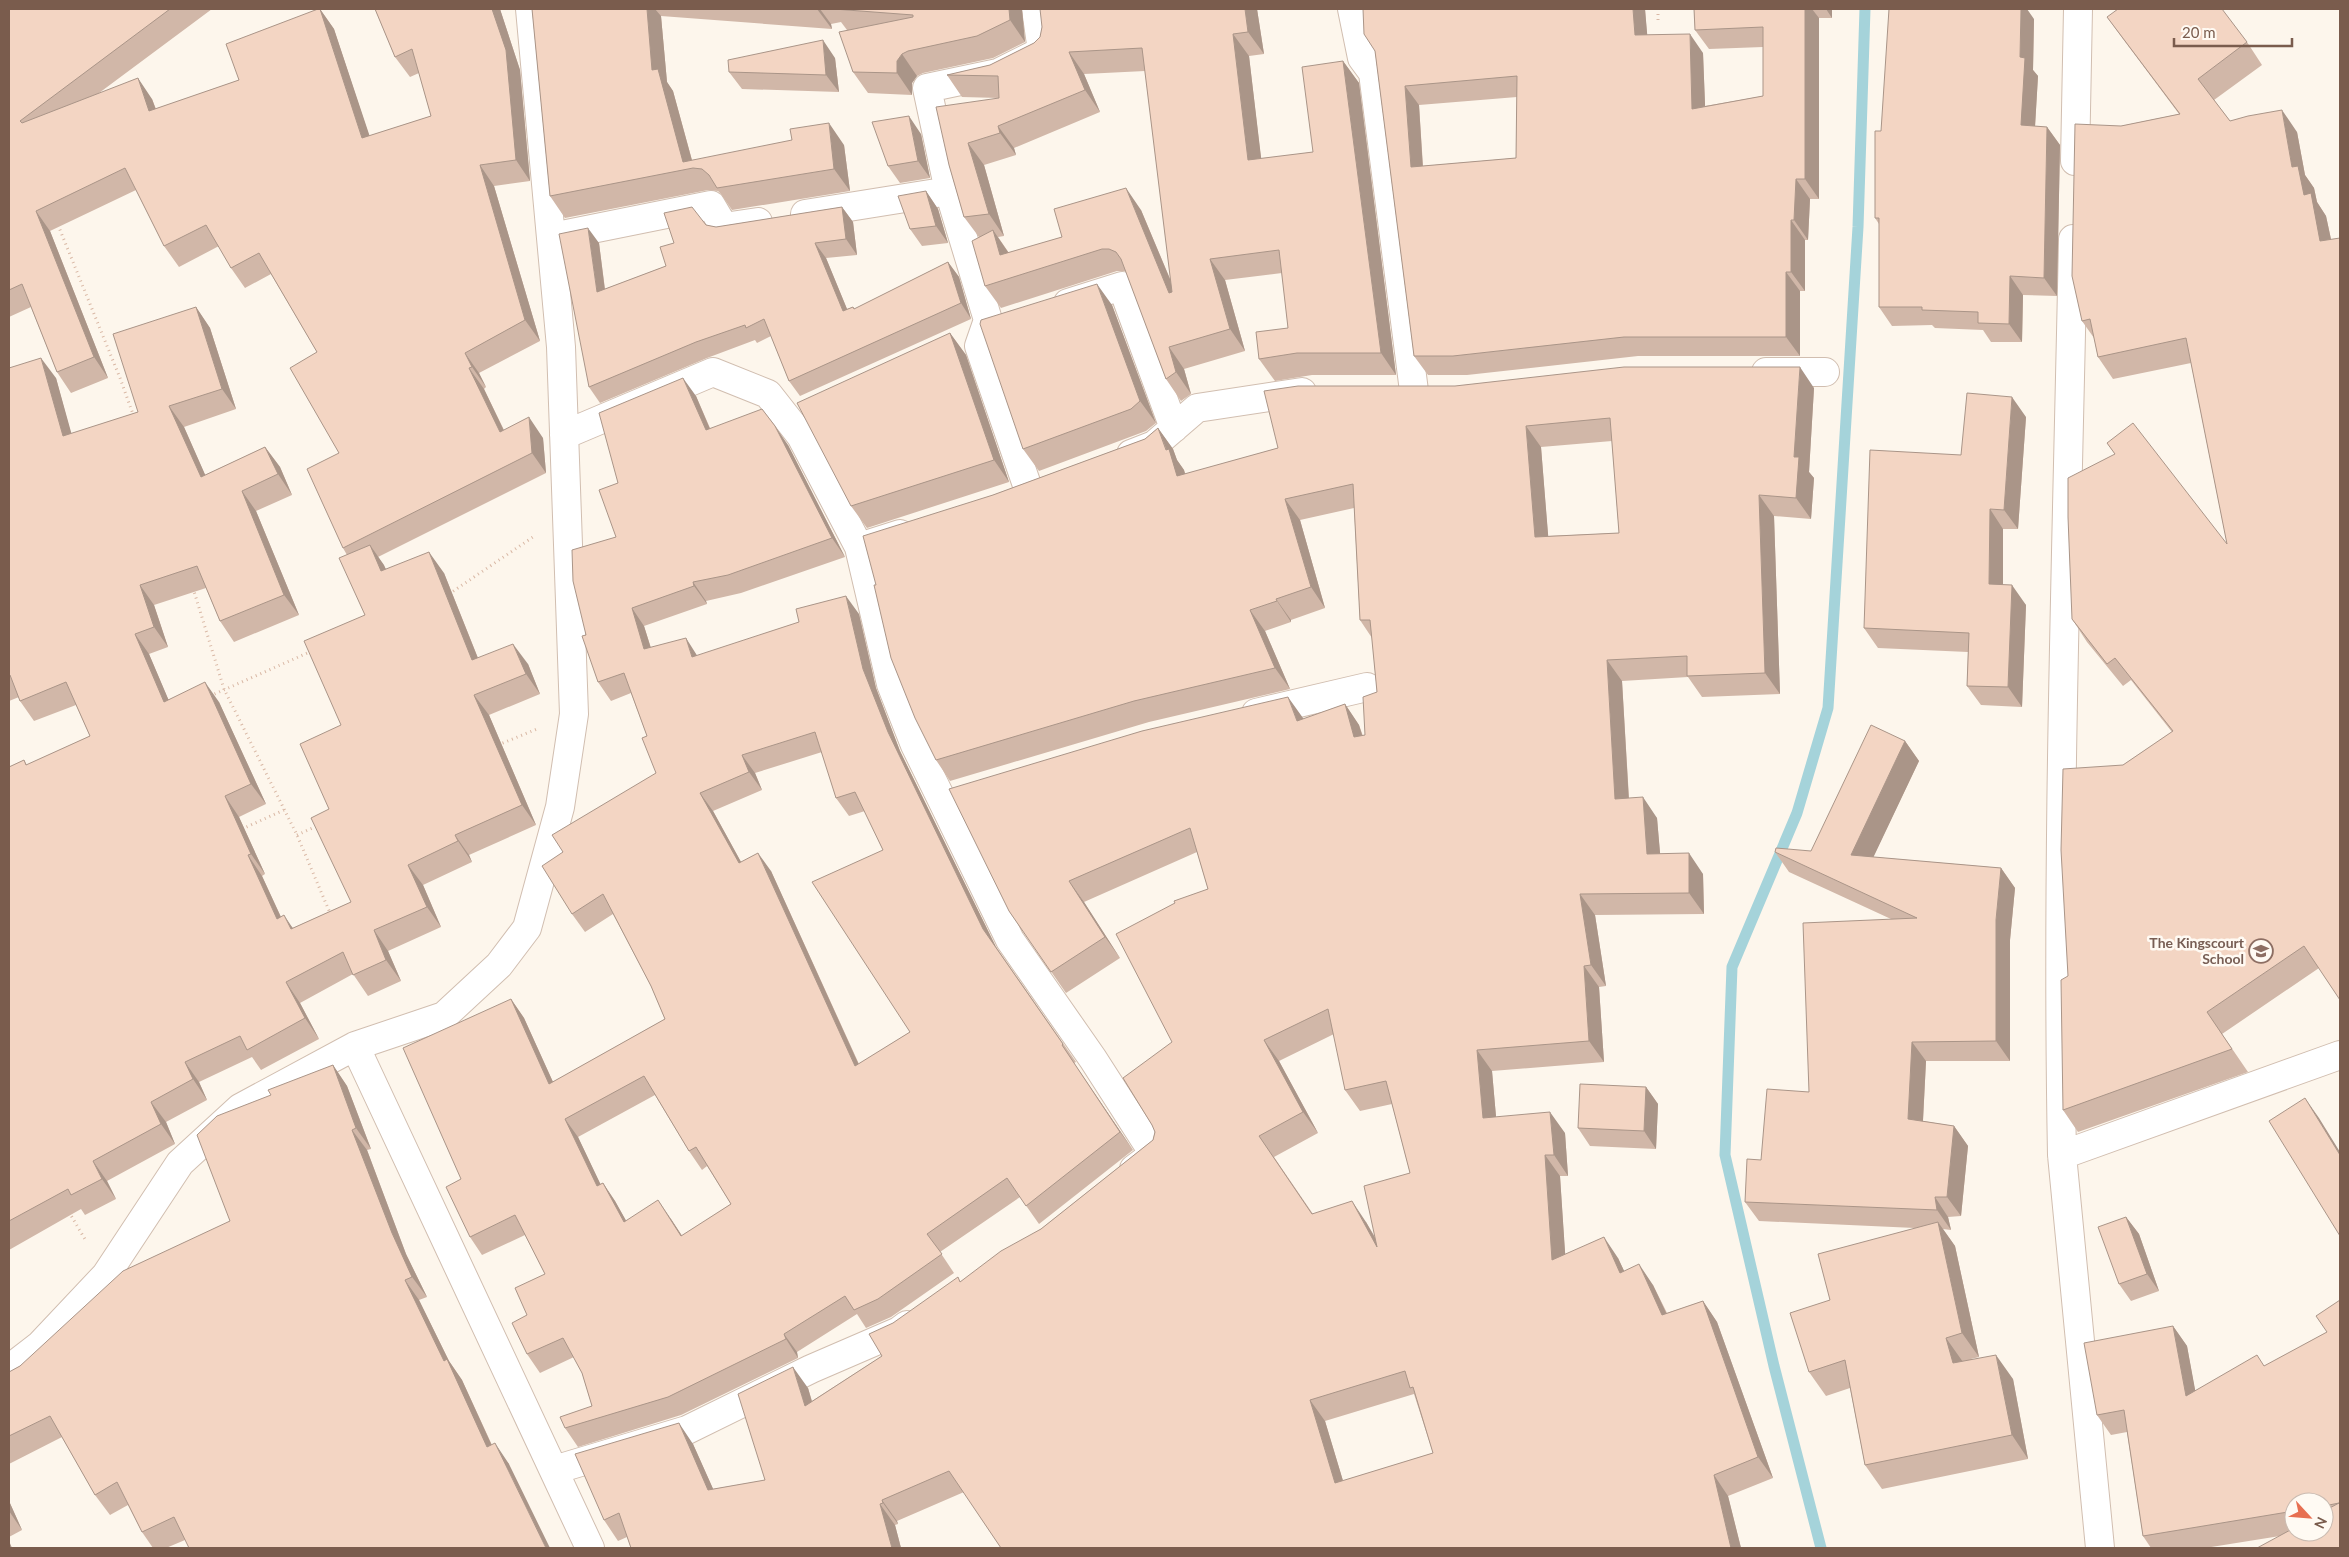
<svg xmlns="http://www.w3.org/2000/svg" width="2349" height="1557" viewBox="0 0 2349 1557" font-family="Lato,sans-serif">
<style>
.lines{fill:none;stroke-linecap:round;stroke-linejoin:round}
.stream{stroke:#a5d3da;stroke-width:11}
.minor-casing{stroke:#d1beb0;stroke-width:30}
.path{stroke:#d9b8a5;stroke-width:3;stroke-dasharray:1 4;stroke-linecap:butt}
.minor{stroke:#fff;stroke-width:28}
.wall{fill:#d1b7a8;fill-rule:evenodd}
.shaded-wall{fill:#aa9588}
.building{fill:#f3d5c3;stroke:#aa9588;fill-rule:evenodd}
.labels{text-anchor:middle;stroke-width:5;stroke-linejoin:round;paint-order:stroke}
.education-label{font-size:14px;font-weight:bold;fill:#785e54;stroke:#fffaf3;text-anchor:end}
</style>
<rect width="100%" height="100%" fill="#fdf6ec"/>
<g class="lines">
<path class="stream" d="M1821 1548 1774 1366 1725 1155 1732 967 1797 813 1828 708 1858 227 1865 9"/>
<g class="minor-casing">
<path id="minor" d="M1352 9 1362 58 1373 73 1414 391
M2075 161 2078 9
M949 191 927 88 998 73 1042 51 1036 9
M805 214 949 191 988 320 979 346 1029 491
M552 237 711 205 724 227 758 222
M2073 239C2067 544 2056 850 2062 1155L2100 1548
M1068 303 1122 286 1174 428
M1766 372H1825
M564 435 713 372 768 394 801 436 859 547 900 534
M1131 454 1154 445 1197 408 1302 392
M859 547 891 684 915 745 942 800 1010 940 1093 1059 1154 1154 1134 1169
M1256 713 1367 687
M355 1046 590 1548
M2062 1155 2340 1055
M9 1369 40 1345 106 1275 180 1163 240 1108 355 1046 444 1016 499 965 527 928 560 807 574 714 561 347 530 9
M554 1470 687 1430 811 1369 899 1331 907 1325"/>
</g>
<path class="path" d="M1658 9V20
M58 225 120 378 134 417
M193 588 224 689 297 835 330 913
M449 594 533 537
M210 696 312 651
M498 745 537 729
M242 829 284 810
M297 835 319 825
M69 1212 86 1241"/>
<use href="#minor" class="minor"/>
</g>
<path class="wall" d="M9 9H212L99 93 152 99 156 109 239 80 320 9 334 29 369 136 431 116 419 73 410 77 395 57 375 9H500L520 70 530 181 494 186 540 341 479 373 486 387 484 389 504 430 543 438 546 473 378 557 386 569 444 573 478 658 528 664 540 694 489 715 536 825 469 855 472 862 423 885 441 927 388 951 401 981 368 996 353 974 300 1003 319 1039 261 1070 252 1057 199 1082 207 1100 166 1122 175 1144 107 1181 116 1199 85 1215 81 1209 9 1250V767L24 760 27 765 90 736 76 705 34 721 20 701 19 697 9 701V368L56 378 71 434 138 412 196 307 210 328 236 409 184 427 205 475 265 447 280 467 292 495 256 511 299 615 234 642 220 621 206 588 154 605 168 647 149 654 168 699 219 702 266 804 239 817 265 874 262 876 281 917 293 928 351 902 329 809 341 725 365 615 347 555 343 548 339 453 317 352 271 274 245 288 231 268 219 246 179 267 164 246 136 190 50 231 108 378 71 393 57 372 31 307 9 317Z
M532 9H1022L1025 42 993 58 923 73 917 76 912 83V95L868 93 853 72 847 30 841 22 831 24 832 29 661 16 667 82 673 91 692 160 844 145 850 191 732 210 721 194 718 191 708 190 565 218 550 196Z
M1257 9 1264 54 1249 56 1261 159 1313 152 1343 61 1359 83 1396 375H1312L1275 381 1259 359 1288 328 1282 273 1225 280 1245 351 1184 369 1191 394 1181 401 1166 379 1126 271H1117L1001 308 985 286 979 237 964 217 949 165 999 98 962 97 947 75 990 65 1034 43 1040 37 1042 27ZM1145 71 1171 281 1141 210 1062 237 1009 253 998 237 1004 236 984 165 1016 155 1014 148 1100 112 1084 74Z
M1363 9H1645L1647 35 1703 53 1705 106 1763 96V47L1709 49 1695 30 1694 9H1832V18H1819V199H1810L1808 240H1805V291H1800V356H1638L1467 375H1428L1414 356 1375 51ZM1517 97 1516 158 1423 166 1419 105Z
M2107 17 2247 42 2262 65 2214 100 2230 121 2297 132 2305 175 2314 188 2317 202 2326 216 2331 239 2319 968 2222 1034 2248 1072 2078 1132 2063 1110 2068 976 2123 765 2172 732 2131 680 2123 686 2087 642 2072 619 2115 454 2107 443 2227 544 2191 363 2113 379 2098 357 2094 338 2082 321 2121 126 2179 114 2123 39Z
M2034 19 2033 70 2038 76 2035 126 2047 127 2060 145 2057 296 2023 295 2022 342H1991L1983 330 1935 328 1932 325 1892 326 1879 307V224L1875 218 1881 131Z
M835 58 839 92 742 89 729 72Z
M921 134 930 178 900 183 888 166Z
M926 191 938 209 948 243 922 246 910 229Z
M842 207 853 222 857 255 826 258 847 309 853 307 855 309 948 262 959 277 971 319 800 396 789 381 771 336 757 343 755 340 707 358 600 403 589 387 599 243 605 289 666 266 674 243 706 225 716 227Z
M1112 305 1156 423 1146 431 1039 471 1023 449Z
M950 333 966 355 1009 482 867 528 851 506Z
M1814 388 1809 472 1814 478 1811 519 1774 516 1780 694 1702 697 1688 677 1622 681 1629 798 1657 818 1660 854 1703 874 1704 914 1595 915 1606 986 1599 987 1604 1062 1492 1071 1496 1117 1565 1133 1568 1176H1560L1565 1255 1618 1258 1624 1271 1653 1285 1667 1313 1703 1301 1717 1322 1773 1478 1728 1496 1741 1548H1001L964 1492 897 1521 898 1524 895 1525 901 1548H631L627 1537 618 1541 604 1520 693 1444 713 1489 765 1480 808 1388 812 1401 882 1356 893 1323 960 1282 1041 1229 1153 1140 1172 1042 1208 889 1197 852 1084 902 1120 958 1066 993 1009 911 1303 719 1345 704 1359 725 1363 736 1365 735 1377 692 1372 638 1360 620 1354 508 1300 520 1325 608 1291 620V622L1265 631 1290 689 1149 722 950 781 936 760 876 585 993 495 1145 439 1158 428 1173 449 1177 460 1184 470 1185 474 1278 448ZM1612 441 1619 533 1548 536 1541 447ZM1334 1034 1345 1090 1360 1111 1392 1104 1410 1173 1375 1237 1366 1222 1313 1214 1274 1157 1318 1133 1279 1061ZM1414 1394 1433 1453 1343 1481 1325 1421Z
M696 396 710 428 788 445 845 557 741 593 706 601 707 604 644 626 651 648 698 656 859 614 876 688 900 751 996 947 1076 1062 1074 1063 1133 1150 1039 1224 1020 1197 940 1252 954 1273 891 1317 866 1328 857 1314 797 1352 798 1358 681 1415 578 1447 565 1428 592 1406 582 1373 574 1357 540 1373 527 1354V1315L545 1274 525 1235 482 1255 470 1237 461 1179 511 999 524 1018 553 1082 665 1019 651 986 613 914 585 932 572 914 563 852 656 773 647 736 631 693 611 701 598 682 586 635 616 537 618 483ZM822 752 836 798 849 816 865 811 883 850 910 1032 859 1064 771 871 741 862 713 811 762 790 755 773ZM655 1095 689 1151 702 1170 707 1166 731 1204 682 1236 671 1219 626 1221 615 1201 603 1183 600 1184 578 1137Z
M2026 417 2018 529H2003V585L2026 605 2022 707 1981 705 1967 686 1968 652 1878 648 1864 628 1961 455Z
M1905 741 1919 761 1873 857 2001 868 2015 888 2010 940V1061H1926L1923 1121 1954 1126 1968 1146 1961 1216 1948 1217 1951 1230 1943 1229 1955 1246 1979 1357 1971 1359 2013 1379 2028 1459 1882 1489 1865 1465 1850 1388 1826 1396 1809 1372 1830 1300 1915 1228 1759 1221 1745 1202 1761 1160 1809 1092 1891 919 1789 872 1775 852 1811 851Z
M333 1065 347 1086 371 1149 367 1150 406 1254 427 1297 419 1300 449 1361 462 1380 492 1445 509 1464 185 1540 166 1548H153L142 1532 128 1505 110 1515 95 1495 62 1437 9 1464V1372L20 1366 230 1221 271 1095Z
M1646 1087 1658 1104 1656 1149 1590 1146 1578 1128Z
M2126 1217 2139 1234 2159 1291 2131 1301 2119 1284Z
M2340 1300V1548L2280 1536 2205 1548H2151L2143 1536 2127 1432 2111 1435 2097 1415 2173 1326 2187 1346 2195 1391 2265 1366 2327 1332ZM2294 1502H2324V1532H2294Z
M9 1501 22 1530 9 1537Z"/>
<path class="shaded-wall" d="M320 9 334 29 377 158 362 138Z
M492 9H500L520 70 530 181 516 160Z
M647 9H655L661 16 667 82 673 91 694 168 683 162 652 70Z
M817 9H820L831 24 832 29Z
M1009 9H1022L1025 42 1010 20Z
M1245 9H1257L1264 54 1248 32Z
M1633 9H1645L1649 55 1635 35Z
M1805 9H1812L1819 18V199L1805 179Z
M1826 9H1832V18Z
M2021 9H2027L2034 19 2033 70 2038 76 2034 144 2021 125 2020 57Z
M1233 34 1249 56 1264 182 1248 160Z
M1690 34 1703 53 1706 129 1692 109Z
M823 40 835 58 839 92 826 75Z
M1069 52 1084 74 1100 112 1085 90Z
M902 54 917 76 912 83V95L897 73V61Z
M1343 61 1359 83 1396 375 1381 353Z
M138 78 152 99 164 132 149 111Z
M1405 86 1419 105 1424 187 1411 167Z
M2282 110 2297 132 2305 175 2314 188 2317 202 2326 216 2336 263 2320 241 2304 195 2292 167Z
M909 116 921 134 930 178 918 161Z
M829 123 844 145 850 191 834 169Z
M998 126 1014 148 1016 155 1000 133Z
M2047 127 2060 145 2057 296 2044 278Z
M968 143 984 165 1004 236 989 214Z
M480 165 494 186 540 341 525 320Z
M1796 179 1810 199 1808 240 1794 220Z
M1126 188 1141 210 1185 315 1169 293Z
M926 191 938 209 948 243 936 226Z
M842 207 853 222 857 255 846 239Z
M36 211 50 231 108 378 94 357Z
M1791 220 1805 240V291L1791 272Z
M588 228 599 243 607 307 597 292Z
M993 230 1008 252 1016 277 1000 255Z
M815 243 826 258 854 326 843 311Z
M1210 259 1225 280 1245 351 1230 329Z
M948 262 959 277 971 319 961 303Z
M1786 272 1800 291V356L1786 337Z
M2010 276 2023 295 2022 342 2009 324Z
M1097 284 1112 305 1156 423 1140 401Z
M196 307 210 328 236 409 222 389Z
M950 333 966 355 1009 482 994 460Z
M1169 347 1184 369 1191 394 1176 372Z
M465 353 479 373 486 387 472 367Z
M41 358 56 378 78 457 63 436Z
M1800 367 1814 388 1809 472 1814 478 1811 519 1796 498 1794 457Z
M469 368 484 389 514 452 500 432Z
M683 378 696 396 718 448 706 430Z
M2012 397 2026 417 2018 529 2004 510Z
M169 406 184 427 215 497 201 477Z
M529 417 543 438 546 473 532 453Z
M775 426 788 445 845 557 832 538Z
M1526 426 1541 447 1550 558 1535 537Z
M1158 428 1173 449 1177 460 1184 470 1192 497 1177 476Z
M265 447 280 467 292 495 278 474Z
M242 491 256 511 299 615 284 595Z
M1759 495 1774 516 1780 694 1765 673Z
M1285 499 1300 520 1325 608 1311 587Z
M1990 509 2003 529V604L1989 584Z
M370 545 384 565 395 591 381 571Z
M429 552 444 573 487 681 472 660Z
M693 582 706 601 707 604 694 586Z
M140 585 154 605 168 647 154 627Z
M2012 585 2026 605 2022 707 2008 687Z
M846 596 859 614 876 688 900 751 996 947 1076 1062 983 929 888 732 863 669Z
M1276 599 1291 620V622L1277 601Z
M632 608 644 626 657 668 644 649Z
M1250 610 1265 631 1290 689 1275 668Z
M135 634 149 654 178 722 164 702Z
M686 638 698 657H692Z
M513 644 528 664 540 694 526 674Z
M1607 660 1622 681 1630 820 1615 799Z
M205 682 219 702 266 804 251 784Z
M474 695 489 715 536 825 522 805Z
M1288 697 1303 718 1311 742 1297 721Z
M1345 704 1359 725 1369 758 1354 737Z
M1905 741 1919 761 1865 875 1851 855Z
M742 755 755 773 762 790 749 772Z
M700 793 713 811 752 882 739 863Z
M225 796 239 817 265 874 251 854Z
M1643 797 1657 818 1662 875 1647 854Z
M455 835 469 855 472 862 458 841Z
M758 853 771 871 868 1085 855 1066Z
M1689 853 1703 874 1704 914 1689 893Z
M248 855 262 876 291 939 277 919Z
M408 865 423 885 441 927 427 907Z
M2001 868 2015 888 2010 940V1061L1996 1041V920Z
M1069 881 1084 902 1120 958 1105 937Z
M1580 894 1595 915 1606 986 1591 965Z
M284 915 298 936 291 929Z
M374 930 388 951 401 981 386 960Z
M1584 966 1599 987 1604 1062 1589 1041Z
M286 982 300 1003 319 1039 305 1018Z
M511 999 524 1018 562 1102 549 1084Z
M1264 1040 1279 1061 1318 1133 1303 1112Z
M1912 1042 1926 1061 1922 1139 1908 1119Z
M1062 1045 1074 1063 1133 1150 1120 1132Z
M1477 1050 1492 1071 1498 1139 1483 1118Z
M185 1062 199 1082 207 1100 193 1079Z
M333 1065 347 1086 371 1149 356 1128Z
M1646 1087 1658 1104 1656 1149 1644 1131Z
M2305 1098 2319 1118 2340 1152V1155Z
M151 1102 166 1122 175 1144 161 1124Z
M1550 1112 1565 1133 1568 1176 1554 1155Z
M565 1119 578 1137 610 1204 597 1186Z
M1954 1126 1968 1146 1961 1216 1947 1197Z
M352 1130 367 1150 406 1254 427 1297 412 1277 392 1233Z
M1545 1155 1560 1176 1567 1281 1552 1260Z
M93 1161 107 1181 116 1199 102 1179Z
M603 1183 615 1201 637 1240 624 1222Z
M1935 1197 1948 1217 1951 1230 1937 1210Z
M658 1200 671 1219 694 1254 681 1236Z
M1352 1201 1366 1222 1392 1268 1377 1247Z
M2126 1217 2139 1234 2159 1291 2147 1274Z
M1938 1222 1955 1246 1979 1357 1962 1333Z
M1604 1237 1618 1258 1635 1294 1620 1273Z
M1639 1264 1653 1285 1677 1336 1662 1315Z
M405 1280 419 1300 449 1361 462 1380 502 1468 487 1447 444 1361Z
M1703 1301 1717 1322 1773 1478 1758 1457Z
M2173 1326 2187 1346 2200 1416 2186 1396Z
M784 1334 797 1352 798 1358 786 1339Z
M1946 1338 1963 1362 1953 1363Z
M1996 1355 2013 1379 2028 1459 2012 1435Z
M793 1367 808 1388 819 1427 805 1406Z
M1310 1400 1325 1421 1350 1504 1335 1483Z
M679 1423 693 1444 723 1511 708 1490Z
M495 1443 509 1464 550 1548H546Z
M1714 1475 1728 1496 1741 1548H1731Z
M882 1500 897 1521 898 1524 883 1503Z
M9 1501 22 1530 9 1511Z
M880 1504 895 1525 901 1548H892Z
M9 1541 12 1548H9Z"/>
<path class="building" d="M9 9H170L20 121 22 123 138 78 149 111 239 80 226 44 318 9H320L362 138 431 116 412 49 395 57 375 9H492L506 50 516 160 480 165 525 320 465 353 472 367 469 368 500 432 529 417 532 453 343 548 307 469 339 453 290 368 317 352 259 253 231 268 206 225 164 246 125 168 36 211 94 357 57 372 22 284 9 290Z
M532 9H647L652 70 658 69 683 162 792 140 790 129 829 123 834 169 717 188 709 175 702 169 693 168 550 196Z
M834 9H1009L1010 20 977 36 908 51 902 54 897 61V73L853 72 839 32 913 17V15Z
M1040 9H1245L1248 32 1233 34 1248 160 1313 152 1302 67 1343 61 1381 353H1297L1259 359 1256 332 1288 328 1279 250 1210 259 1230 329 1169 347 1176 372 1166 379 1121 259 1116 252 1109 249H1102L985 286 972 241 993 230 1000 255 1062 237 1054 209 1126 188 1169 293 1172 292 1142 48 1069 52 1085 90 998 126 1000 133 968 143 989 214 964 217 949 165 936 107 999 98 998 76 947 75 990 65 1034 43 1040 37 1042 27Z
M1363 9H1633L1635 35 1690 34 1692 109 1763 96V27L1695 30 1694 9H1805V179H1796L1794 220H1791V272H1786V337H1624L1453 356H1414L1375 51 1364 34ZM1517 76 1516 158 1411 167 1405 86Z
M1889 9H2021L2020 57 2025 58 2021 125 2047 127 2044 278 2010 276 2009 324 1978 323V312L1922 310V307H1879V218H1875V131H1881Z
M2118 9H2222L2247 42 2198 79 2230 121 2248 116 2282 110 2292 167 2298 166 2304 195 2311 193 2320 241 2340 238V1000L2304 946 2207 1012 2232 1049 2063 1110 2061 980 2068 976 2061 850 2063 769 2123 765 2173 731 2115 658 2107 664 2072 619 2068 517V478L2115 454 2107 443 2133 423 2227 544 2186 338 2098 357 2090 319 2082 321 2072 276 2075 124 2121 126 2180 114 2107 17Z
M823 40 826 75 729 72 728 60Z
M909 116 918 161 888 166 872 122Z
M926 191 936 226 910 229 898 196Z
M692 207 706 225 716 227 842 207 846 239 815 243 843 311 853 307 854 309 948 262 961 303 789 381 764 319 746 328 745 325 696 342 589 387 559 234 588 228 597 292 666 266 660 247 674 243 664 213Z
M1097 284 1140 401 1131 409 1023 449 980 324 981 320Z
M196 307 222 389 169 406 201 477 265 447 278 474 242 491 284 595 220 621 197 566 140 585 154 627 135 634 164 702 205 682 251 784 225 796 251 854 248 855 277 919 284 915 291 929 351 902 311 818 329 809 300 744 341 725 304 641 365 615 339 558 370 545 381 571 429 552 472 660 513 644 526 674 474 695 522 805 455 835 458 841 408 865 427 907 374 930 386 960 353 975 343 952 286 982 305 1018 247 1050 240 1036 185 1062 193 1079 151 1102 161 1124 93 1161 102 1179 71 1195 68 1189 9 1221V767L24 760 26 765 90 736 66 682 20 701 10 675H9V368L41 358 63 436 138 412 113 334Z
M950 333 994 460 851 506 797 403Z
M1624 367H1800L1794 457H1799L1796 498 1759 495 1765 673 1687 676V656L1607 660 1615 799 1643 797 1647 854 1689 853V893L1580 894 1591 965 1584 966 1589 1041 1477 1050 1483 1118 1550 1112 1554 1155H1545L1552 1260 1604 1237 1620 1273 1639 1264 1662 1315 1703 1301 1758 1457 1714 1475 1731 1548H1001L949 1471 882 1500 883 1503 880 1504 892 1548H631L619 1513 604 1520 575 1454 679 1423 708 1490 765 1480 738 1394 793 1367 805 1406 882 1356 869 1334 893 1323 958 1277 960 1282 1001 1251 1041 1229 1153 1140 1155 1132 1152 1125 1123 1078 1172 1042 1116 934 1175 903 1174 901 1208 889 1190 828 1069 881 1105 937 1051 972 1009 911 949 789 1142 731 1288 697 1297 721 1345 704 1354 737 1365 735 1363 697 1377 692 1370 620H1360L1353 484 1285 499 1311 587 1276 599 1277 601 1250 610 1275 668 1134 701 936 760 915 718 891 658 874 585H876L863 536 993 495 1145 439 1158 428 1166 450 1169 449 1177 476 1278 448 1264 391 1298 386H1455ZM1610 418 1619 533 1535 537 1526 426ZM1328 1009 1345 1090 1386 1081 1410 1173 1364 1186 1377 1247 1352 1201 1312 1214 1259 1136 1303 1112 1264 1040ZM1405 1371 1410 1388 1413 1387 1433 1453 1335 1483 1310 1400Z
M683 378 706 430 762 409 775 426 832 538 728 575 693 582 694 586 632 608 644 649 686 638 692 657 799 622 796 609 846 596 863 669 888 732 983 929 1063 1044 1062 1045 1120 1132 1026 1206 1007 1178 927 1234 942 1254 878 1299 854 1310 845 1296 784 1334 786 1339 668 1397 565 1428 560 1417 592 1406 582 1373 563 1338 527 1354 512 1323 527 1315 515 1288 545 1274 515 1215 470 1237 446 1187 461 1179 403 1048 511 999 549 1084 665 1019 651 986 603 894 572 914 542 866 563 852 552 835 656 773 642 738 647 736 624 673 598 682 582 636 586 635 573 581 572 550 616 537 599 490 618 483 599 413ZM815 732 836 798 855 792 883 850 812 882 910 1032 855 1066 758 853 739 863 700 793 749 772 742 755ZM644 1076 689 1151 696 1147 731 1204 681 1236 658 1200 624 1222 603 1183 597 1186 565 1119Z
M1967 393 2012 397 2004 510 1990 509 1989 584 2012 585 2008 687 1967 686 1969 633 1864 628 1870 450 1961 455Z
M1871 725 1905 741 1851 855 2001 868 1996 920V1041L1912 1042 1908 1119 1954 1126 1947 1197H1935L1937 1210 1745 1202 1747 1159 1761 1160 1767 1089 1809 1092 1803 923 1917 918 1775 852 1776 848 1811 851Z
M333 1065 356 1128 352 1130 392 1233 412 1277 405 1280 444 1361 447 1359 487 1447 495 1443 546 1548H189L174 1517 142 1532 117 1482 95 1495 50 1416 9 1436V1372L20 1366 123 1271 230 1221 197 1135 217 1116 271 1095 268 1090Z
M1580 1084 1646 1087 1644 1131 1578 1128Z
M2305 1098 2340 1155V1236L2269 1121Z
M2126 1217 2147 1274 2119 1284 2098 1227Z
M1938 1222 1962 1333 1946 1338 1953 1363 1996 1355 2012 1435 1865 1465 1845 1360 1809 1372 1790 1313 1830 1300 1818 1254Z
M2340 1300V1548H2257L2294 1528V1532H2324V1511L2339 1503 2324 1506V1502H2294V1511L2143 1536 2124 1410 2097 1415 2084 1343 2173 1326 2186 1396 2257 1355 2264 1366 2327 1332 2316 1316Z"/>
<defs>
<g id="school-ring" transform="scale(1.25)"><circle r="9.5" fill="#fffaf3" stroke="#8d6e63" stroke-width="1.5"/><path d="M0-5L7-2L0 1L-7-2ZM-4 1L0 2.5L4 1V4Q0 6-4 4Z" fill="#8d6e63"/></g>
</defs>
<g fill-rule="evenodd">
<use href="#school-ring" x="2261" y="951"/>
</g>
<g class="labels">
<g class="education-label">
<text x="2244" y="948">The Kingscourt<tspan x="2244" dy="16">School</tspan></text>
</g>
</g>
<rect width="2349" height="1557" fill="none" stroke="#7a5c4d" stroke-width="20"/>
<g transform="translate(2309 1517) rotate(116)"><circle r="24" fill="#fffaf3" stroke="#cabbb1"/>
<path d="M0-4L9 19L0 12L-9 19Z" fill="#e76f51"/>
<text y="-8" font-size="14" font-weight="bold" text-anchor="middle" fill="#7a5c4d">N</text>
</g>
<path d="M2174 38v8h118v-8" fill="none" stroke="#7a5c4d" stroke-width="2.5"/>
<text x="2182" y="38" font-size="15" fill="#7a5c4d" stroke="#fffaf3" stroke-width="4" paint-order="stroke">20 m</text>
</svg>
